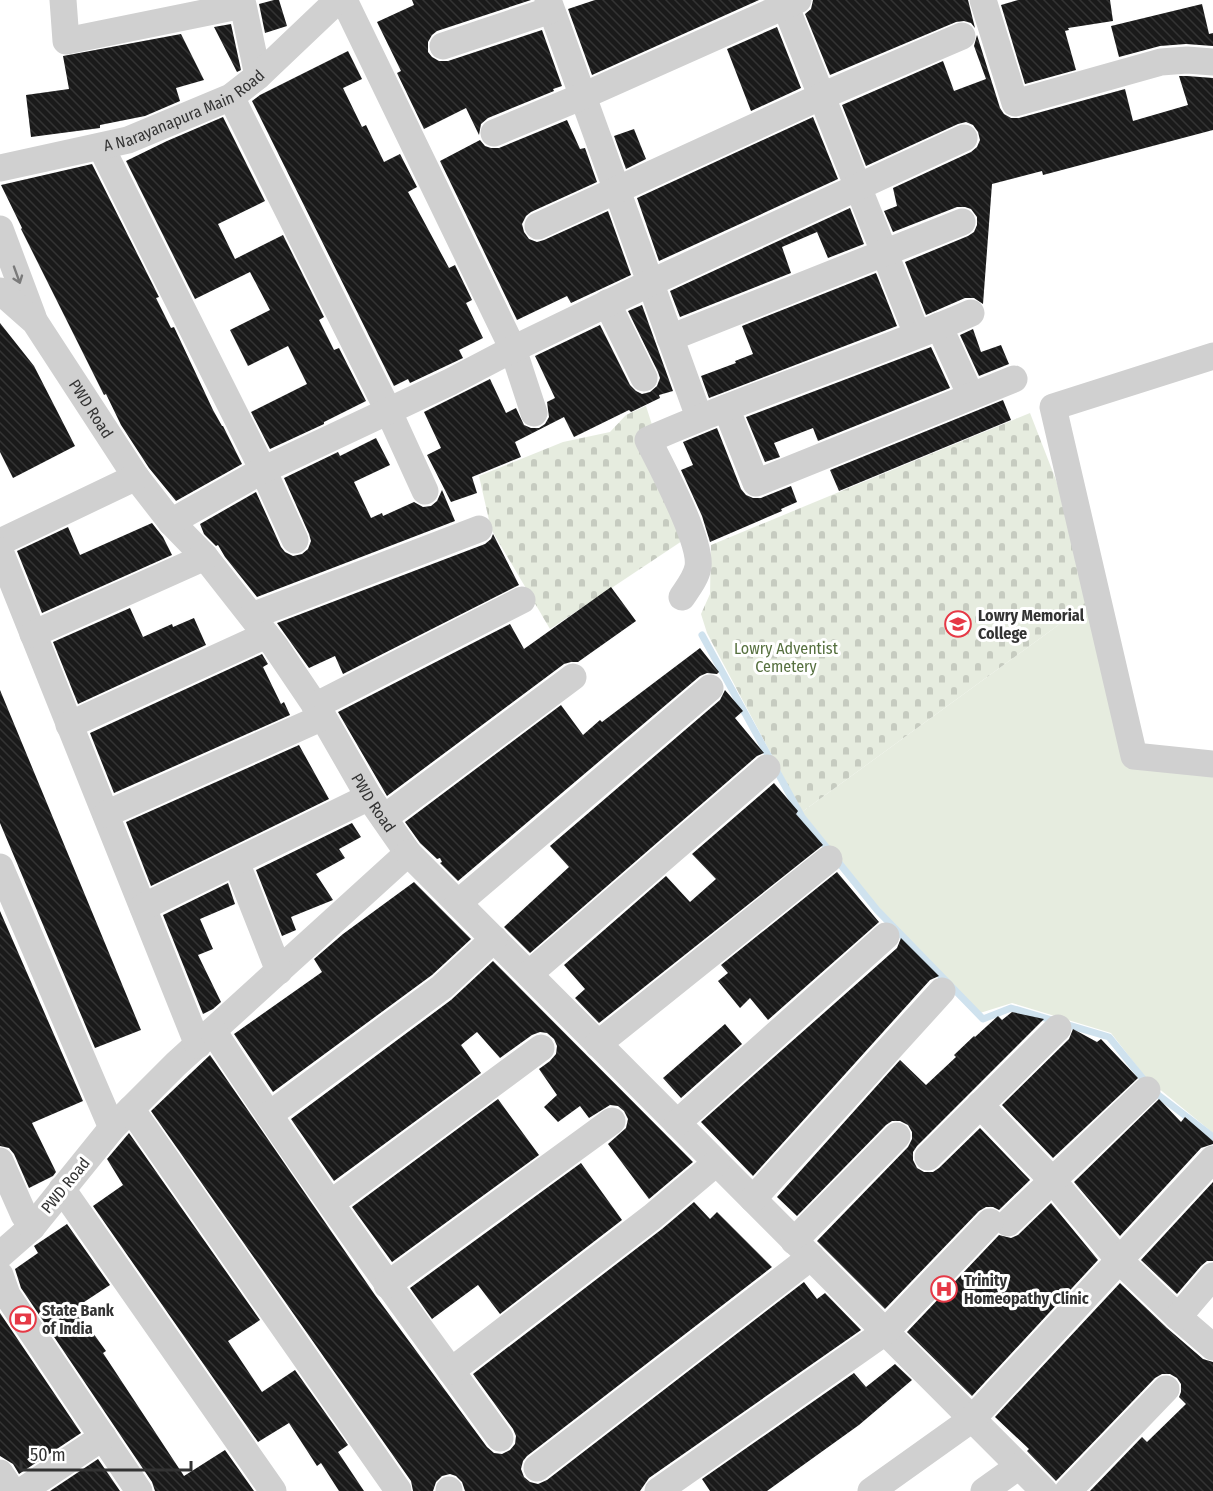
<svg xmlns="http://www.w3.org/2000/svg" width="1213" height="1491" viewBox="0 0 1213 1491" font-family="'Fira Sans Condensed',sans-serif">
<style>
.green{fill:#e6ecdf}
.cemetery{fill:url(#cemetery-stones)}
.lines{fill:none;stroke-linecap:round;stroke-linejoin:round}
.stream{stroke:#cfe2ee;stroke-width:7}
.building{fill:url(#building-back-hatch)}
.minor{stroke:#d0d0d0;stroke-width:27}
.oneway{stroke:#7a7a7a}
.labels{text-anchor:middle;stroke-width:6;stroke-linejoin:round;paint-order:stroke}
.street-label{font-size:16px;fill:#333;stroke:#fff}
.poi-label{font-size:16px;font-weight:bold;fill:#333;stroke:#fff;text-anchor:start}
.park-label{font-size:16px;fill:#56703f;stroke:#fff}
</style>
<defs>
<pattern id="cemetery-stones" width="16" height="16" patternUnits="userSpaceOnUse" patternTransform="scale(1.5)"><rect width="16" height="16" fill="#e6ecdf"/><path d="M2 7V4a2 2 0 0 1 4 0v3zM10 15v-3a2 2 0 0 1 4 0v3z" fill="#c6cbc0"/></pattern>
<pattern id="building-back-hatch" width="6" height="6" patternUnits="userSpaceOnUse" patternTransform="scale(1.5)"><rect width="6" height="6" fill="#1a1a1a"/><path d="M-1 5l2 2M0 0l6 6M5-1l2 2" fill="none" stroke="#333"/></pattern>
</defs>
<rect width="100%" height="100%" fill="#fff"/>
<path class="green" d="M1094 599 1126 765 1213 775V1133L1146 1078 1111 1033 1012 1003 980 1013 878 907 802 812Z"/>
<path class="cemetery" d="M646 406 654 431 682 541 550 629 491 529 479 476 563 442 610 432 626 415Z
M1030 413 1056 480 1094 599 802 812 707 633 701 614 710 594 711 545Z"/>
<g class="lines">
<path class="stream" d="M702 635 802 817 877 910 983 1019 1011 1008 1109 1037 1153 1091 1213 1137"/>
</g>
<path class="building" d="M274 0H279L287 26 265 33 259 4Z
M412 0H531L437 31 432 35 428 42V52L432 57 439 61H448L542 30 562 86 553 89 554 91 488 118 481 124 479 135 466 108 424 129 397 73 401 71 377 22 414 5Z
M595 0H759L592 75 568 9Z
M813 0H968L975 28 971 23 964 21 956 22 830 75 805 14 811 9Z
M1018 0H1110L1113 21 1068 28 1069 30 1065 31 1076 70 1025 84 1001 5Z
M1202 4 1209 34 1213 33V46L1186 44 1160 46 1119 57 1111 26Z
M231 24 241 70 237 72 214 27Z
M777 27 801 88 751 111 727 49Z
M181 34 204 80 176 88 180 101 145 116 100 125V128L31 137 26 95 69 89 63 56Z
M977 35 1000 108 1004 114 1011 118H1019L1125 89 1133 121 1188 105 1179 76H1187L1213 78V130L1043 175 1042 171 992 184 983 304 974 298H965L926 315 905 262 968 236 974 232 977 225V217L971 209 965 207H957L893 232 884 211 897 206 893 188 971 152 977 147 980 140 978 132 973 125 966 122 958 124 866 166 842 105 943 61 954 91 986 79 974 46Z
M348 51 362 79 343 88 362 127 366 125 384 162 400 154 417 187 408 192 449 268 455 265 472 300 466 303 483 338 459 350 463 358 410 383 408 379 394 386 252 101 260 95Z
M223 117 265 201 218 224 235 259 283 235 324 317 319 320 334 350 339 348 366 401 324 422V424L270 449 251 412 307 384 288 346 248 366 230 330 270 310 250 272 195 299 126 161 167 141Z
M813 117 838 179 659 261 637 198Z
M567 120 580 149 585 148 597 182 531 212 526 216 522 224 524 232 529 239 537 242 544 240 608 211 631 275 571 303 567 296 517 320 440 161 480 140 485 146 491 148H499Z
M634 129 646 159 626 169 614 136Z
M92 164 159 297 156 298 171 328 174 327 213 410 222 426H223L242 464 176 501 149 468 121 425 106 394 104 395 21 229 22 228 1 185Z
M850 208 864 244 828 258 817 232 782 247 791 273 680 317 670 291Z
M876 273 897 326 709 398 701 376 736 363 735 361 753 354 742 326Z
M642 305 673 391 659 395 660 398 631 412 629 410 574 437 564 417 515 442 521 457 472 477 477 493 451 502 427 455 441 448 424 412 490 379 506 413 516 408 524 425 531 428H539L545 424 549 417 547 402 555 398 535 356 600 325 630 385 636 391 642 394 650 392 657 386 660 378 658 372 628 311Z
M0 323 34 366 75 446 13 478 0 452Z
M973 329 981 352 1001 345 1009 364 979 376 960 335Z
M931 347 950 388 818 441 813 428 774 443 780 457 765 462 746 417Z
M1003 400 1011 420 839 491 830 470Z
M717 428 741 489 746 495 753 498H761L791 486 797 502 781 509 782 511 710 542 702 516 681 470 693 465 683 442Z
M376 438 390 465 354 482 371 518 382 513 383 516 414 502 423 507 431 506 437 501 442 490 455 521 257 597 225 557 218 545 216 546 204 534 200 524 256 492 281 547 285 552 293 556 302 554 308 549 311 541 309 534 284 478 338 452 340 456Z
M152 523 163 537 172 555 42 613 17 551 68 527 80 555Z
M493 534 519 585 343 674 335 656 309 668 277 623 485 544 491 539Z
M611 587 636 621 578 662H571L564 664 387 796 338 712 510 624 524 649Z
M130 608 143 637 172 624 173 627 194 618 206 645 78 704 53 642Z
M700 648 719 672 717 674 707 673 700 676 458 881 440 863 442 862 440 858 437 859 420 843 405 822 561 705 583 735 600 720 602 722Z
M262 654 268 664 263 667 281 704 284 702 290 715 114 793 90 733Z
M0 690 141 1030 95 1048 0 823Z
M725 690 743 711 735 718 764 753 757 756 530 953 504 927 569 867 550 846 720 700Z
M299 745 329 799 151 886 126 822Z
M774 783 798 811 796 814 823 845 599 1023 575 998 585 989 564 965 666 876 690 902 716 879 692 854Z
M352 823 361 837 339 849 345 858 316 874 333 900 291 917 296 930 282 936 256 870Z
M837 872 879 922 768 1020 750 998 740 1008 718 981 728 973 721 965Z
M414 882 471 939 432 975 273 1092 234 1034 322 972 314 959 343 934Z
M228 883 235 904 200 919 213 949 198 955 221 1002 213 1009 203 1014 163 915Z
M0 911 83 1101 32 1123 56 1172 53 1176 29 1188 14 1154 9 1148 0 1146Z
M901 938 939 976 930 980 753 1176 701 1122 897 948Z
M493 961 693 1162 649 1199 608 1144 626 1128 628 1119 624 1111 618 1106 610 1105 589 1118 580 1106 558 1122 544 1107 557 1095 539 1069 550 1061 556 1054 557 1046 554 1039 547 1033 540 1032 532 1035 500 1058 477 1032 461 1045 481 1073 334 1181 291 1119 451 1000Z
M1012 1012 1044 1019 917 1146 913 1152V1160L917 1168 924 1172H933L939 1168 980 1128 1030 1180 999 1210 993 1207H986L979 1211 885 1309 817 1241 908 1147 912 1139V1132L908 1125 900 1121H892L886 1125 797 1216 777 1197 900 1060 926 1085 956 1057 954 1055 974 1036 975 1037 998 1016 1002 1020Z
M725 1024 742 1044 681 1098 663 1078Z
M1073 1029 1097 1042 1101 1039 1138 1078 1053 1158 1002 1105 1069 1039Z
M210 1055 375 1295 487 1447 494 1453 502 1454 510 1450 515 1444 516 1436 513 1429 473 1374 662 1229 694 1202 710 1219 717 1212 772 1267 527 1456 523 1461 521 1469 524 1477 530 1482 538 1484 547 1480 804 1282 817 1299 825 1293 861 1330 649 1478 640 1491H465L462 1482 456 1476 450 1474 442 1476 436 1482 433 1491H413L411 1481 151 1111Z
M498 1099 539 1155 392 1262 352 1207Z
M1159 1099 1181 1122 1185 1117 1213 1141V1144L1201 1148 1120 1236 1074 1182Z
M129 1133 260 1320 228 1341 262 1392 295 1370 348 1445 338 1452 364 1491H339L321 1463 317 1466 289 1423 258 1442 93 1206 123 1185 107 1159Z
M581 1163 622 1220 500 1314 478 1285 432 1319 410 1288Z
M1213 1182V1261H1207L1201 1266 1177 1294 1141 1260Z
M1051 1203 1098 1260 972 1396 907 1332 999 1235 1011 1238 1018 1235Z
M67 1224 110 1285 75 1308 106 1351 103 1353 184 1476 225 1450 254 1491H155L152 1482 21 1288 15 1269 38 1253 34 1246Z
M1120 1283 1167 1328 1203 1359 1213 1362V1491H1090L1142 1437 1147 1442 1186 1404 1179 1397 1181 1392V1384L1177 1378 1170 1374H1162L1155 1378 1056 1481 1027 1451 1029 1449 995 1417Z
M0 1313 81 1433 19 1474 13 1464 0 1456Z
M895 1364 912 1380 859 1425 767 1491H710L702 1479 854 1373 866 1387Z
M98 1459 120 1491H50Z"/>
<g class="lines">
<g class="minor">
<path d="M63 0 66 41 243 5 258 76"/>
<path d="M344 0 513 349 534 413"/>
<path d="M548 0 699 417"/>
<path d="M783 0 917 334"/>
<path d="M983 0 1015 103 1161 62 1187 60 1213 62"/>
<path d="M443 46 551 10"/>
<path d="M231 97 388 410 425 491"/>
<path d="M494 133 583 96 798 0"/>
<path d="M101 147 263 470 295 540"/>
<path id="s1" d="M0 168 128 140 231 97 258 76 338 0"/>
<path d="M538 226 822 96 962 36"/>
<path d="M0 229 33 317"/>
<path id="s2" d="M0 291 35 322 136 477 171 522 205 557 275 646 323 717 369 797 408 853 176 1064 112 1128 32 1227 0 1255"/>
<path d="M607 303 644 378"/>
<path d="M939 326 971 396"/>
<path d="M670 338 962 222"/>
<path d="M1213 356 1053 407 1134 756 1213 764"/>
<path d="M726 408 756 483 1014 379"/>
<path d="M171 522 263 470 450 382 513 349 650 283 964 138"/>
<path d="M0 542 136 477"/>
<path d="M0 551 198 1045"/>
<path d="M682 597C688 588 696 578 698 567 702 541 661 466 648 440 754 393 865 359 971 313"/>
<path d="M252 616 479 529"/>
<path d="M33 634 205 557"/>
<path d="M315 706 522 600"/>
<path d="M69 725 266 635"/>
<path d="M106 814 323 717"/>
<path d="M384 818 573 677"/>
<path d="M408 853 1044 1491"/>
<path d="M236 862 279 971"/>
<path d="M0 867 112 1128"/>
<path d="M458 903 710 688"/>
<path d="M143 907 369 797"/>
<path d="M529 974 767 768"/>
<path d="M213 1031C304 1170 402 1304 500 1438"/>
<path d="M598 1044 829 859"/>
<path d="M980 1105 1053 1181 1120 1261 1178 1317 1213 1347"/>
<path d="M131 1109 398 1490"/>
<path d="M269 1115 442 987 494 939"/>
<path d="M677 1123 886 936"/>
<path d="M928 1157 1058 1028"/>
<path d="M0 1161 24 1215 32 1227"/>
<path d="M62 1189 273 1491"/>
<path d="M753 1199 942 991"/>
<path d="M331 1203 541 1048"/>
<path d="M1008 1223 1147 1090"/>
<path d="M794 1241 897 1136"/>
<path d="M0 1275 7 1295 139 1491"/>
<path d="M387 1285 612 1121"/>
<path d="M1178 1317 1213 1276"/>
<path d="M451 1371 652 1217 716 1163"/>
<path d="M537 1468 811 1257"/>
<path d="M0 1473 12 1491"/>
<path d="M449 1490V1491"/>
<path d="M22 1491 103 1437"/>
<path d="M658 1491 885 1332 990 1222"/>
<path d="M871 1491 972 1419 1213 1159"/>
<path d="M984 1491 1019 1466"/>
<path d="M1068 1491 1166 1389"/>
</g>
</g>
<defs><path id="oneway-shaft" d="M-6 0H5M1.5-3L5.5 0L1.5 3" fill="none" stroke-width="1.6" stroke-linecap="round" stroke-linejoin="round" transform="scale(1.5)"/></defs>
<use class="oneway" href="#oneway-shaft" transform="translate(17 275) rotate(70)"/>
<defs>
<g id="university-ring" transform="scale(1.35)"><circle r="9.5" fill="#fff" stroke="#e63946" stroke-width="1.5"/><path d="M0-5L7-2L0 1L-7-2ZM-4 1L0 2.5L4 1V4Q0 6-4 4Z" fill="#e63946"/></g>
<g id="hospital-ring" transform="scale(1.35)"><circle r="9.5" fill="#fff" stroke="#e63946" stroke-width="1.5"/><path d="M-5-5h3v3.5h4V-5h3V5h-3V1.5h-4V5h-3Z" fill="#e63946"/></g>
<g id="bank-ring" transform="scale(1.35)"><circle r="9.5" fill="#fff" stroke="#e63946" stroke-width="1.5"/><path d="M-6-4H6V4H-6ZM0-2.3a2.3 2.3 0 1 0 0 4.6a2.3 2.3 0 1 0 0-4.6Z" fill="#e63946"/></g>
</defs>
<g fill-rule="evenodd">
<use href="#university-ring" x="958" y="624"/>
<use href="#hospital-ring" x="944" y="1289"/>
<use href="#bank-ring" x="23" y="1319"/>
</g>
<g class="labels">
<g class="street-label">
<text dy="6" stroke="none"><textPath href="#s1" startOffset="194">A Narayanapura Main Road</textPath></text>
<text dy="6" stroke="none"><textPath href="#s2" startOffset="150">PWD Road</textPath></text>
<text dy="6" stroke="none"><textPath href="#s2" startOffset="636">PWD Road</textPath></text>
<text transform="translate(65 1185) rotate(-51)" y="6">PWD Road</text>
</g>
<g class="poi-label">
<text x="978" y="621">Lowry Memorial<tspan x="978" dy="18">College</tspan></text>
<text x="964" y="1286">Trinity<tspan x="964" dy="18">Homeopathy Clinic</tspan></text>
<text x="42" y="1316">State Bank<tspan x="42" dy="18">of India</tspan></text>
</g>
<g class="park-label">
<text x="786" y="654">Lowry Adventist<tspan x="786" dy="18">Cemetery</tspan></text>
</g>
</g>
<path d="M21 1461v9h170v-9" fill="none" stroke="#333333" stroke-width="3"/>
<text x="30" y="1461" font-size="18" fill="#333333" stroke="#ffffff" stroke-width="4.5" paint-order="stroke">50 m</text>
</svg>
